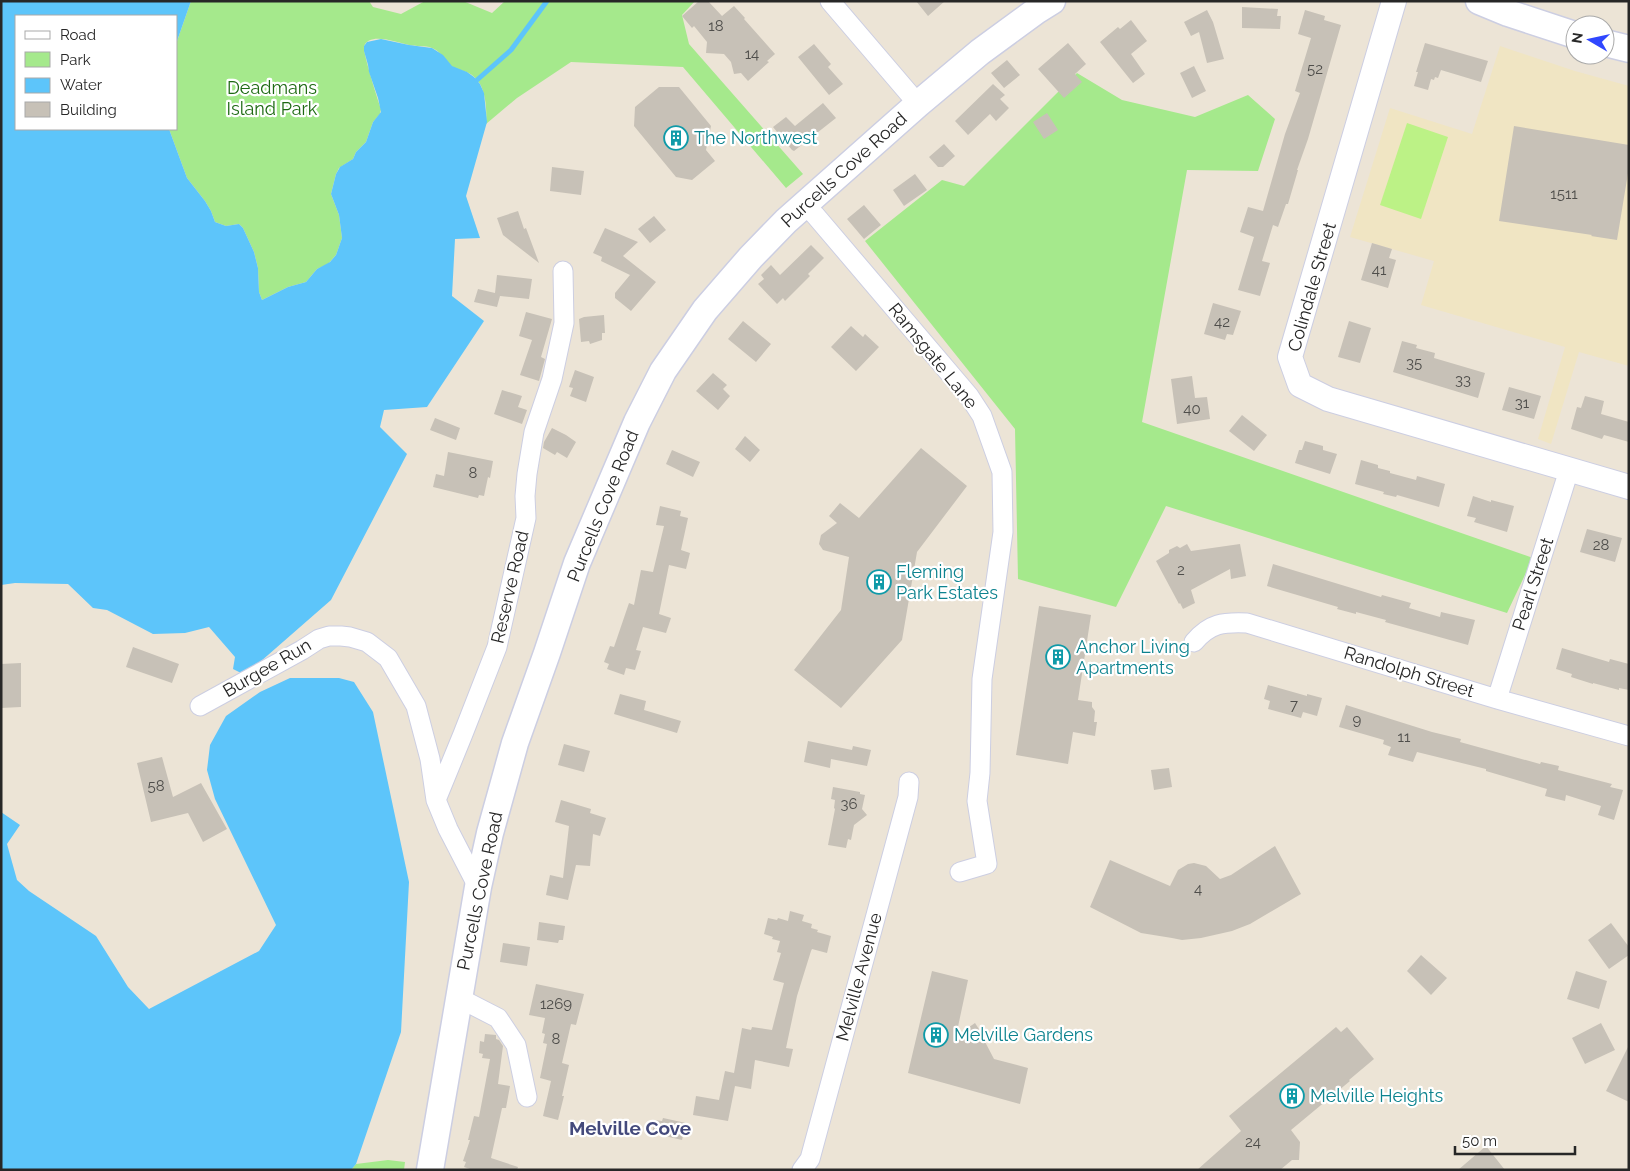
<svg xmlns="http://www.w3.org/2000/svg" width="1630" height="1171" viewBox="0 0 1630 1171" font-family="Raleway,sans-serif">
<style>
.education{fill:#f0e5c3}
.green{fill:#a5e98c}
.pitch{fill:#bcf286}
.water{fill:#5dc5fa}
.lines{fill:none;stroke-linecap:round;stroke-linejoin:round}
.stream{stroke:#5dc5fa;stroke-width:5}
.building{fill:#c7c1b7}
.minor-casing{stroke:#cccee2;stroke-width:21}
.tertiary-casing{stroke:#cccee2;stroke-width:26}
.secondary-casing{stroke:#cccee2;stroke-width:29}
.minor{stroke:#fff;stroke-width:19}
.tertiary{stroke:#fff;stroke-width:24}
.secondary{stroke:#fff;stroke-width:26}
.labels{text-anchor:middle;stroke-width:4.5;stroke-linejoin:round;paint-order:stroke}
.number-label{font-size:15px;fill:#4f4e4b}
.park-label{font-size:18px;fill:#1d6912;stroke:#fff}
.culture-label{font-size:18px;fill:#0d838f;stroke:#fff;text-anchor:start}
.street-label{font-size:18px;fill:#272727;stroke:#fff}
.neighbourhood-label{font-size:19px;font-weight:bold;fill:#444a7c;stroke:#fff}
</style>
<rect width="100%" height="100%" fill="#ece4d6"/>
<path class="education" d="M1500 46 1575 71 1629 86V366L1579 352 1551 444 1538 439 1565 347 1421 305 1434 261 1350 237 1390 108 1472 134Z"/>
<path class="green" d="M191 1H369L373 7 401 14 425 1H463L492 13 505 1H695L682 15 689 44 803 174 786 188 683 67 571 62 517 98 486 124C487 111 486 95 480 84 472 70 461 72 451 66 444 60 441 51 432 48 425 45 416 47 409 45 399 43 368 31 364 47 363 53 378 101 381 109L380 114 373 122 366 142 356 152 353 159 339 168 336 174 331 194 339 215 342 238 336 255 328 264 317 269 306 282 288 287 262 300 259 292 258 268 254 252 243 228 239 224 226 226 215 222 211 211 205 201 187 178 169 129H176V44Z
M1077 73 1122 100 1195 117 1248 95 1275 119 1258 171 1187 170 1142 422 1533 558 1507 613 1166 506 1116 607 1018 579 1015 429 865 241 942 180 964 186Z
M388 1160 405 1162 404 1170H351L356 1164Z"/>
<path class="pitch" d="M1407 123 1448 137 1421 219 1380 205Z"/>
<path class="water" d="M1 1H191L176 44V16H16V129H169L187 178 205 201 211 211 215 222 226 226 239 224 243 228 254 252 258 268 259 292 262 300 288 287 306 282 317 269 330 262 336 255 342 238 339 215 331 194 336 174 340 167 353 159 356 152 366 142 373 122 381 112 378 98 369 72 368 65 364 51V46L367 42 381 39 409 45 432 48 443 55 452 66 467 72 474 77 480 84 484 93 487 122 466 196 480 238 455 239 452 296 484 321 427 407 384 410 380 427 407 454 331 600 260 662 241 673 233 669 235 657 209 627 185 633 153 634 107 610 93 608 68 584 15 583 1 585Z
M290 678H339L354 682 373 712 409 882 401 1032 356 1164 351 1170H1V812L20 825 7 844 17 880 29 891 96 936 128 987 149 1009 259 951 276 925 215 799 207 770 210 745 226 716 260 692Z"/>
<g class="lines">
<path class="stream" d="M477 80 511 50 547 1"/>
</g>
<path class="building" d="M699 1H708L722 16 734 6 745 18 744 19 775 54 767 61 769 62 748 81 741 73 734 74 731 62 724 54 706 53 707 42 694 26 692 28 682 16Z
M916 1H945L928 16Z
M1242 7 1278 9 1277 16H1281L1280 29 1242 28Z
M1207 10 1213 22 1224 59 1207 63 1199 32 1191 36 1184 22Z
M1305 10 1325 16 1324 20 1341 25 1308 139 1297 170H1298L1288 204H1286L1278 227 1273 225 1262 261 1270 263 1260 296 1238 290 1254 237 1240 232 1248 207 1263 211 1285 134 1300 93 1295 91 1311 38 1298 34Z
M1131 20 1147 41 1131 54 1145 74 1133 83 1100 42 1118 27 1120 29Z
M1068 43 1086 64 1075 74 1082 82 1064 98 1038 69Z
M1425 43 1488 61 1481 82 1441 70 1438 78 1435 77 1434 80 1431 79 1428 90 1414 86 1418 72H1416Z
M814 44 831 64 828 67 843 84 829 95 798 57Z
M1007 60 1020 75 1004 88 991 73Z
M1194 66 1206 91 1192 98 1180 73Z
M993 84 1005 95 1000 99 1009 108 996 121 990 114 968 135 955 121Z
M659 87H679L711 126 706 150 715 161 692 180 676 177 634 126 635 107Z
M823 103 836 118 794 151 792 150 773 127 786 117 795 126Z
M1047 113 1058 130 1044 139 1033 122Z
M1514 126 1629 145V167L1617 240 1591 236 1592 235 1499 221Z
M944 144 955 156 943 167H938L929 157Z
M552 167 584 171 581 195 550 191Z
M915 174 927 190 904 206 893 190Z
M864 205 881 225 864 239 847 219Z
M518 211 524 229 526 228 539 263 503 235 497 218Z
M654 216 666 230 650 243 638 229Z
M605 228 638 242 623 256 656 282 631 311 615 298V293L630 275 601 261 602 257 593 253Z
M1372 243 1392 249 1389 258 1396 260 1388 288 1361 280Z
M811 245 824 258 808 274 810 276 785 301 783 298 777 304 758 284 764 279 761 275 771 265 780 275Z
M497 275 532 279 529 299 500 296 497 307 474 302 478 289 495 293Z
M1213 303 1241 311 1233 335 1227 334 1225 340 1204 334Z
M526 312 552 319 541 357 545 359 539 381 520 375 532 340 519 336Z
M604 315 605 333H602V340L590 344 589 341 581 342 579 319 584 317Z
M743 321 771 344 756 362 728 339Z
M1349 321 1371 328 1360 363 1338 357Z
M851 326 863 337 865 334 879 347 856 371 831 347Z
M1402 341 1417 345 1416 348 1435 353 1434 358 1485 373 1478 398 1393 372Z
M575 370 594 377 586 402 570 396 573 388 569 387Z
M713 373 727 385 723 389 730 396 718 410 696 391Z
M1192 376 1195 398 1207 397 1210 419 1177 424 1171 379Z
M1509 387 1541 396 1534 419 1502 410Z
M502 390 522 396 518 407 527 410 522 424 494 414Z
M1585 396 1604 401 1601 414 1629 422V442L1604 435 1602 439 1571 429 1577 407 1581 408Z
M1242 415 1267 435 1254 451 1229 431Z
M435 418 460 428 456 440 430 430Z
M552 428 566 435 576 442 567 458 557 452 555 455 543 448 544 442Z
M745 436 760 450 750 462 735 449Z
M1305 441 1323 446V450L1337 454 1330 474 1295 463 1299 450H1302Z
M921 448 967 486 917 552 902 640 841 708 794 670 841 610 849 557 823 550 819 544 821 535 837 523 829 516 840 503 859 518Z
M672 450 700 462 693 477 666 464Z
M448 452 493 461 490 478 488 477 484 496 479 495 478 498 433 487 436 474 444 476Z
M1361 460 1378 465V468L1390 471V473L1416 480 1417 476 1445 484 1439 507 1397 495 1396 497 1383 494 1384 492 1355 484Z
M1473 496 1491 502V500L1514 506 1507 532 1474 522 1476 518 1467 516Z
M660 506 681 511 680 516 688 518 681 550 690 553 686 569 669 565 659 614 671 618 666 633 643 627 636 650 641 651 635 670 626 668 624 675 607 669 609 664 604 662 610 646 614 647 629 603 634 605 641 570 653 572 664 526 656 525Z
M1587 529 1622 538 1615 562 1580 552Z
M1187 544 1191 551 1240 544 1246 576 1231 579 1230 569 1191 590 1195 603 1183 609 1180 603 1179 604 1156 561 1169 553V550L1177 546 1180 548Z
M1273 564 1381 597 1382 595 1411 603 1409 608 1440 617 1441 612 1475 620 1468 645 1385 622 1386 620 1356 612V614L1337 609 1338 607 1267 586Z
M1039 606 1091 615 1078 700 1092 702V707L1095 711 1094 722H1097L1095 736 1073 732 1068 764 1016 755Z
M133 647 179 664 172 683 126 667Z
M1562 648 1609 662 1610 659 1629 664V690L1619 688V690L1593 683V684L1571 677 1572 674 1556 669Z
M21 663V707L1 708V664Z
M1268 685 1307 696V694L1322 698 1317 716 1303 712 1301 718 1268 709 1270 701 1264 699Z
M620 694 646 701 644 710 681 721 677 733 614 714Z
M1346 705 1432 732 1461 739 1460 742 1540 764 1541 762 1559 766 1558 770 1612 784 1610 787 1623 790 1614 820 1598 815 1601 806 1566 795 1565 801 1545 796 1547 789 1486 771V769L1417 752 1413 762 1388 755 1391 747 1383 744 1384 740 1339 727Z
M808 741 852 750 853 746 871 750 867 766 831 759 830 768 804 762Z
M564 744 590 751 584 772 558 765Z
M162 757 173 797 201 783 227 829 203 842 188 813 151 822 137 763Z
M1169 768 1172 787 1154 790 1151 770Z
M833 787 860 792V794L865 795 862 809 867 815 854 825 851 840 848 839 846 848 828 845 835 809 834 808 835 800 831 799Z
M561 800 591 809 590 813 606 818 600 836 593 834 590 866 576 865 568 900 546 895 550 875 563 878 569 826 555 822Z
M1275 846 1301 894 1250 924 1232 931 1201 938 1182 940 1172 938 1141 933 1090 907 1110 860 1170 886 1178 870 1188 864 1194 863 1206 866 1220 879 1231 875Z
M790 911 804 915 802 921 812 924 811 928 818 930 817 932 831 936 827 953 812 949 811 951 797 996 786 1048 793 1049 789 1067 755 1060 751 1089 735 1086 728 1121 693 1115 696 1096 719 1100 725 1071 734 1073 742 1028 751 1030 752 1027 772 1030 784 983 773 980 781 953 777 952 780 941 772 939 773 937 764 934 768 918 777 920 778 918 788 921Z
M539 922 565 926 563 940H559L558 943 537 940Z
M1611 923 1629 947V955L1609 969 1588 940Z
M503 943 530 947 527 966 500 962Z
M1421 955 1447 978 1431 995 1407 971Z
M932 971 968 980 956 1036 975 1023 984 1037 983 1038 994 1059 1028 1068 1020 1104 908 1073Z
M1576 971 1607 981 1599 1009 1567 999Z
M536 984 584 994 576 1025 571 1024 562 1063 569 1065 562 1096H564L558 1120 543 1116 551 1081 540 1078 547 1044 543 1043 545 1034 542 1033 545 1018 529 1015Z
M1601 1023 1615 1050 1585 1064 1572 1038Z
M1336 1027 1341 1032 1347 1027 1374 1059 1349 1080 1350 1081 1291 1130 1300 1142 1299 1160H1292L1280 1170H1197L1241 1131 1229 1116Z
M485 1034 496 1035V1039L499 1040 503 1046 498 1084 510 1086 506 1108H502L491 1158 518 1167 517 1170H473L464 1167 466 1162 463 1161 470 1140H468L474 1116 479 1117 490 1059 482 1058 483 1054 479 1053 480 1041 484 1042Z
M1629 1045V1102L1606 1091Z
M663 1118 686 1123 682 1140 652 1133 655 1120 662 1121Z
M1486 1146 1505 1170H1458Z"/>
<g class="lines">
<g class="minor-casing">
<path id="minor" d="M830 1 918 104
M804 205 815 215 969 396 982 416 1002 472 1003 532 982 679 980 773 977 801 987 864 960 872
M1194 642C1210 623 1223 622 1247 623L1497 699 1629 736
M1497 699 1569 470
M200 706 302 650 319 639 329 636H341L350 637 367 642 388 658 416 706 430 759 436 800 448 829 478 887
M436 800 463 734 497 647 526 518 525 496 527 474 534 432 552 379 564 323 563 271
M459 998 498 1018 516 1045 527 1097
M802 1170 810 1159 908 797 909 782"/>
</g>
<g class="tertiary-casing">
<path id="tertiary" d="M1394 1 1290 357 1300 385 1328 399 1629 487"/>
</g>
<g class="secondary-casing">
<path id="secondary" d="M1479 1 1508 13 1575 35
M1605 43 1629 49
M430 1170 478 887 490 833 515 743 547 653 577 563 637 422 663 371 705 310 751 257 786 221 918 104 980 52 1036 11 1052 1"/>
</g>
<use href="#minor" class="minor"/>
<use href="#tertiary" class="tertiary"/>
<use href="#secondary" class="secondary"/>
</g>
<defs>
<g id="building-ring" transform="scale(1.25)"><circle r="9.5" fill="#fff" stroke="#0f9aa8" stroke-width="1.5"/><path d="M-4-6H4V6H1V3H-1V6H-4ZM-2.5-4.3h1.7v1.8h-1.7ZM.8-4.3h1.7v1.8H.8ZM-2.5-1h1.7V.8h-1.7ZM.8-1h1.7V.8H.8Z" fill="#0f9aa8"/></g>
</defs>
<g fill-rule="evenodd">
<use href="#building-ring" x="676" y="138"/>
<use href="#building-ring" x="879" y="582"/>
<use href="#building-ring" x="1058" y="657"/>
<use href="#building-ring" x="936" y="1035"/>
<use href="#building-ring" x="1292" y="1096"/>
</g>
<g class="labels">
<g class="number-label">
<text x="716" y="31">18</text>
<text x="752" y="59">14</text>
<text x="1315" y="74">52</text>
<text x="1564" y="199">1511</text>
<text x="1379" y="275">41</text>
<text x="1222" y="327">42</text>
<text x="1414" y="368">35</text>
<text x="1463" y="385">33</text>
<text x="1522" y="408">31</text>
<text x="1192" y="414">40</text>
<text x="473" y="478">8</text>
<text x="1601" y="550">28</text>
<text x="1181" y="575">2</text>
<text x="1294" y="710">7</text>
<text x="1357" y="725">9</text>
<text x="1404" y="742">11</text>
<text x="156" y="791">58</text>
<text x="849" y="809">36</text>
<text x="1198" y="894">4</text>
<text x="556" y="1009">1269</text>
<text x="556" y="1044">8</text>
<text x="1253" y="1147">24</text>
</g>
<g class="park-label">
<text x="272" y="94">Deadmans<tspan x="272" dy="21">Island Park</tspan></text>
</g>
<g class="culture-label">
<text x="694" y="144">The Northwest</text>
<text x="896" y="578">Fleming<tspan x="896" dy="21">Park Estates</tspan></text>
<text x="1076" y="653">Anchor Living<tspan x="1076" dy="21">Apartments</tspan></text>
<text x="954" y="1041">Melville Gardens</text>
<text x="1310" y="1102">Melville Heights</text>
</g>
<g class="street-label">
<text transform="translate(844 170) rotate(-42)" y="6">Purcells Cove Road</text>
<text transform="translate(1312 287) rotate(-74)" y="6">Colindale Street</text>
<text transform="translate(933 356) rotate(51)" y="6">Ramsgate Lane</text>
<text transform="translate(603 506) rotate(-68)" y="6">Purcells Cove Road</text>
<text transform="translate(1533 584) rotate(-72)" y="6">Pearl Street</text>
<text transform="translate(510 587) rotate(-77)" y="6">Reserve Road</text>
<text transform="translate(267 668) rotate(-30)" y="6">Burgee Run</text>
<text transform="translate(1409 672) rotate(17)" y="6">Randolph Street</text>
<text transform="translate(480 891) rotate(-78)" y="6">Purcells Cove Road</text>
<text transform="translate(859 977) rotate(-75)" y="6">Melville Avenue</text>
</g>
<g class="neighbourhood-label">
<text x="630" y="1135">Melville Cove</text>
</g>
</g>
<rect width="1630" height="1171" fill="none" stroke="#272727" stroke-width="5"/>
<rect x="15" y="15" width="162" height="115" fill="#ffffff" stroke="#a9a9a9"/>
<rect x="25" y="31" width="25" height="8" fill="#ffffff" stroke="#a9a9a9"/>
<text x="60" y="40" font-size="15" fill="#272727">Road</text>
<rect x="25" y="52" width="25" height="15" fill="#a5e98c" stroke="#a9a9a9"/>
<text x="60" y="65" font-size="15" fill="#272727">Park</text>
<rect x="25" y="78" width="25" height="15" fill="#5dc5fa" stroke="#a9a9a9"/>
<text x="60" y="90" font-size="15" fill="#272727">Water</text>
<rect x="25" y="102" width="25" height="15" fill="#c7c1b7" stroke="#a9a9a9"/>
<text x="60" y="115" font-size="15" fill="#272727">Building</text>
<g transform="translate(1590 40) rotate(279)"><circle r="24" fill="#ffffff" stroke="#a9a9a9"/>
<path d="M0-4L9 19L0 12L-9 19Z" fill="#3047ff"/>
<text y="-8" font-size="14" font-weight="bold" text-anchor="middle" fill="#272727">N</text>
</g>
<path d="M1455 1146v8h120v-8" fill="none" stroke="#272727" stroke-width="2.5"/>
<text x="1462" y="1146" font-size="15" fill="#272727" stroke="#ffffff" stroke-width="4" paint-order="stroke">50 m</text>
</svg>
